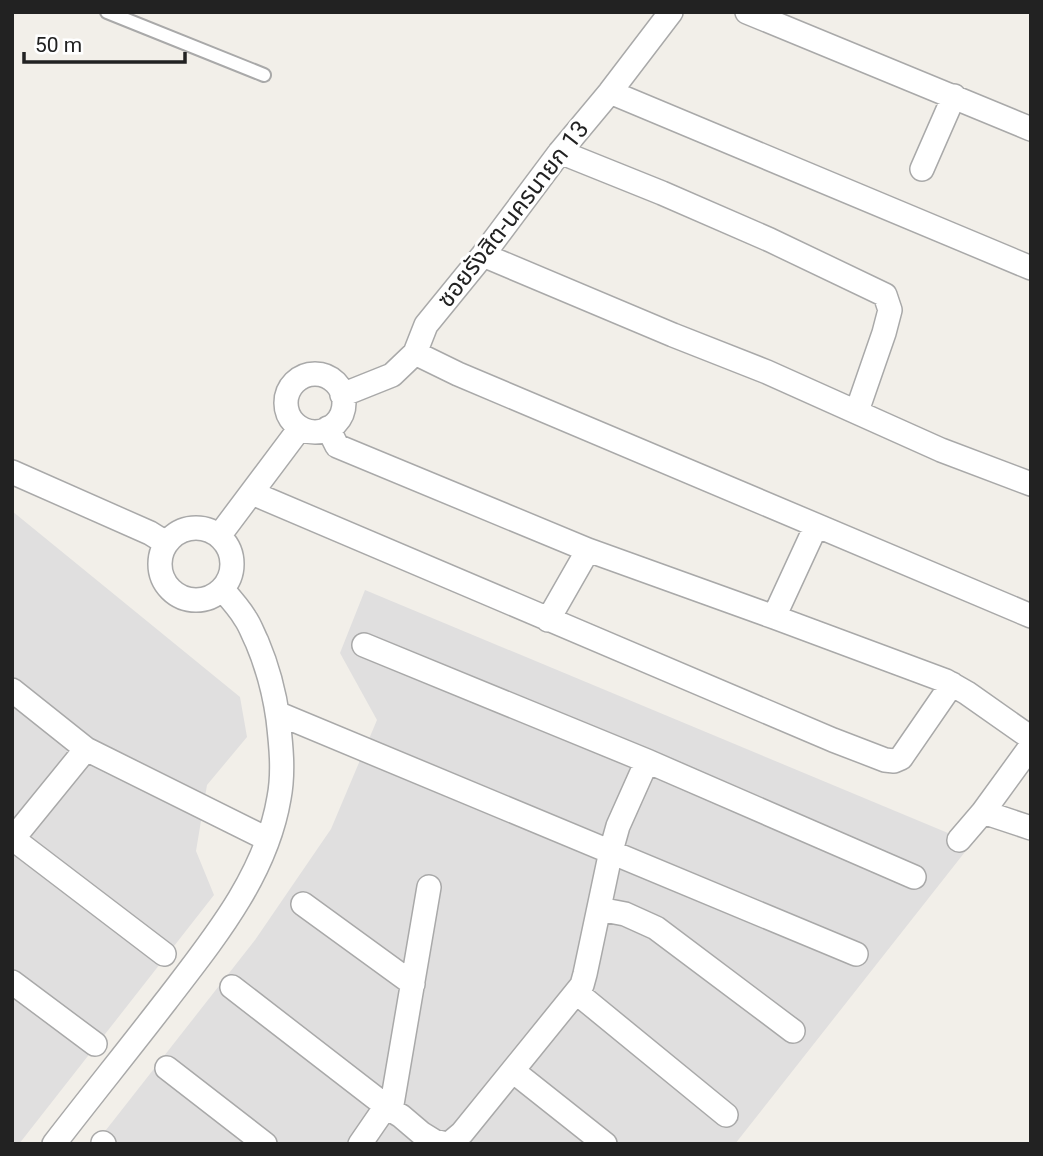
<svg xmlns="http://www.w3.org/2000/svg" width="1043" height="1156" viewBox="0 0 1043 1156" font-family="Roboto,'Noto Sans Thai',sans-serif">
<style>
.residential{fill:#e0dfdf}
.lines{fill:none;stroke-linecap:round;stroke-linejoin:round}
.service-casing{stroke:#a9a9a9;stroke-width:16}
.minor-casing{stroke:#a9a9a9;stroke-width:26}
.service{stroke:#fff;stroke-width:12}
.minor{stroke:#fff;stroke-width:23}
.labels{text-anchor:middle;stroke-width:6;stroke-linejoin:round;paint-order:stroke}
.street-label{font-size:24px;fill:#222;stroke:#fff}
</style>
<rect width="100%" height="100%" fill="#f2efe9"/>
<path class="residential" d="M12 511 240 697 247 737 207 785 196 851 214 895 19 1144H12Z
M365 590 972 843 735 1144H95L255 940 331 829 377 720 340 653Z"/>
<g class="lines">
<g class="service-casing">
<path id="service" d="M107 12 264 75"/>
</g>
<g class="minor-casing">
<path id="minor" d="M747 12 1031 129
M610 92 1031 268
M560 152 662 193 770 240 885 295 890 310 884 333 857 411
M922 169 954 96
M483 255 673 335 767 372 941 450 1031 484
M415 353 458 374 1031 616
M286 403a29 29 0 1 1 58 0a29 29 0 1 1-58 0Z
M342 395 392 375 415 353 426 325 483 255 560 152 610 92 671 12
M328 428 337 446 588 550
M12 472 150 533 166 543
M252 493 833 740 885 760 894 761 901 758 952 684
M160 564a36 36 0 1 1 72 0a36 36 0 1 1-72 0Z
M219 536 300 428
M774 617 816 526
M548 620 588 550 774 617 946 681 967 693 1031 738
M364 645 647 761 914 877
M12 690 86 749
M277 713 856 954
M983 812 1031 828
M12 838 164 954
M12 840 86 749 267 839
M959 840 983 812 1031 746
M303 904 413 984
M599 909 625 914 656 928 793 1031
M12 982 95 1044
M232 987 391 1110 429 887
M577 993 726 1115
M167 1068 265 1144
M513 1071 605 1144
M103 1143 104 1144
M54 1144C91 1096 129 1049 166 1001 212 941 266 876 279 798 284 772 281 745 278 719 274 690 268 668 257 642 253 634 250 625 245 618 239 608 230 598 222 589
M360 1144 382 1112 391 1110 401 1116 421 1133 434 1141 446 1144
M449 1144 462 1133 582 985 585 974 611 851 618 826 647 761"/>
</g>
<use href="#service" class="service"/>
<use href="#minor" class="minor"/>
</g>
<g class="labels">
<g class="street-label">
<text transform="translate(513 214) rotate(-52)" y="8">ซอยรังสิต-นครนายก 13</text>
</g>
</g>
<rect width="1043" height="1156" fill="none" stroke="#222222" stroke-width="28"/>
<path d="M24 52v10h161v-10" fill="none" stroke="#222222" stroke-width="3.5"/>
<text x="35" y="52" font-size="21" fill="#222222" stroke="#ffffff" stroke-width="5" paint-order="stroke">50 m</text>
</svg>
